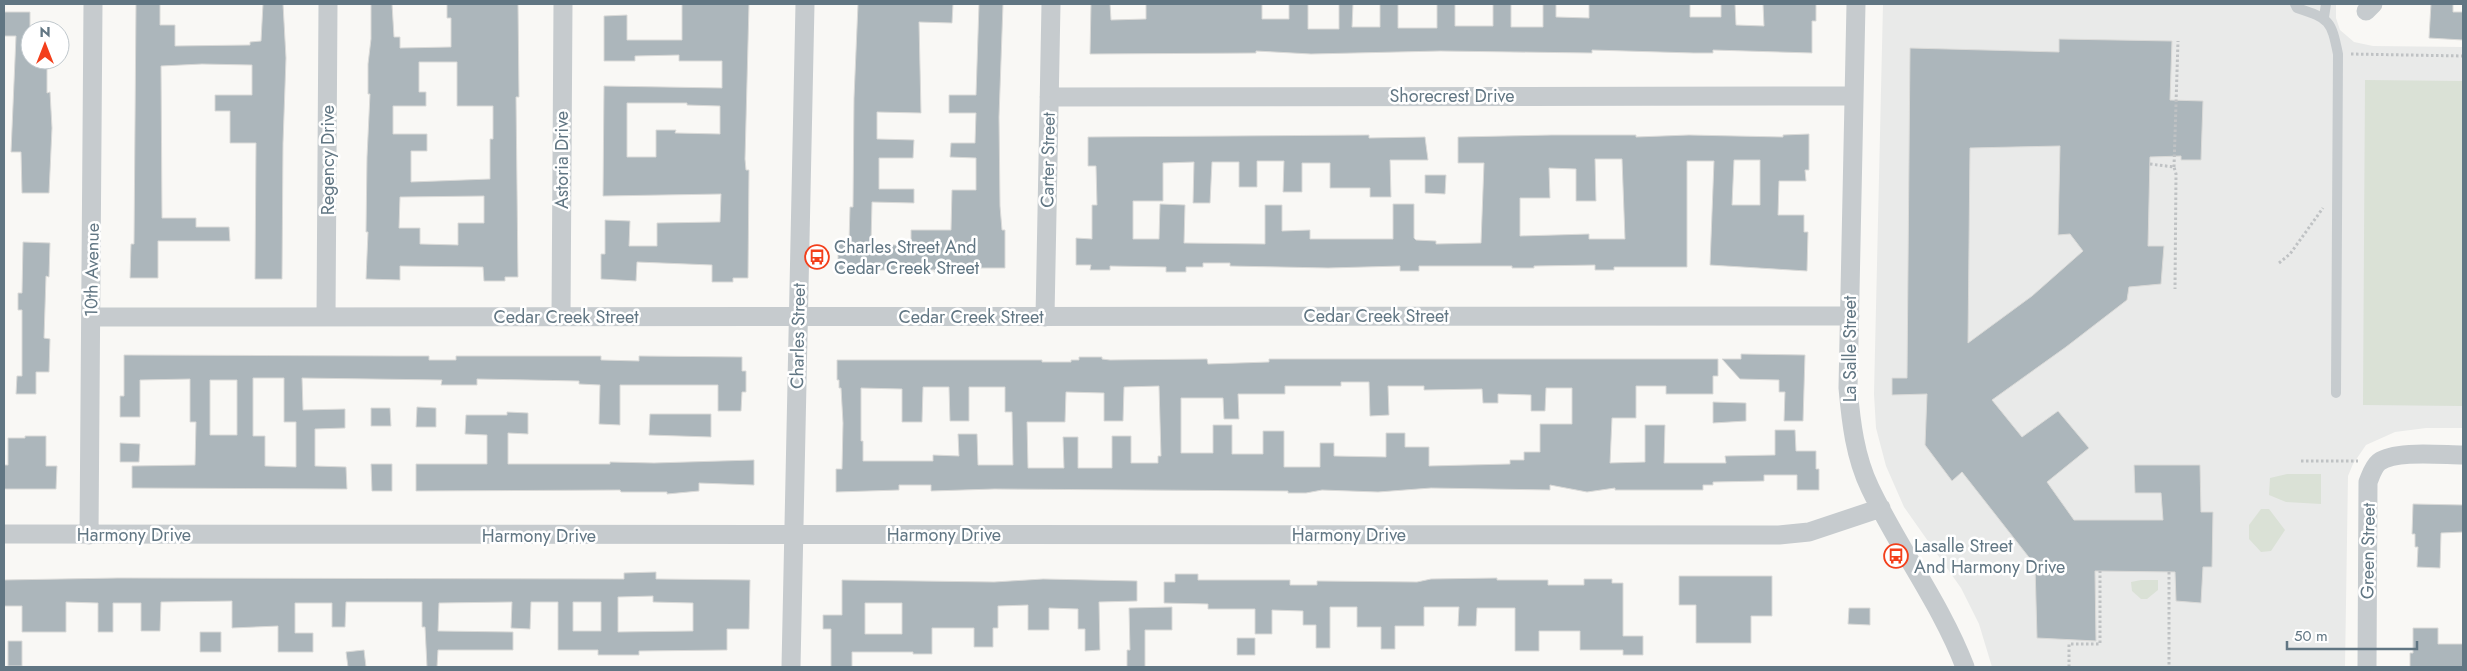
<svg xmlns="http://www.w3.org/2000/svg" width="2467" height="671" viewBox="0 0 2467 671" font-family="Jost,sans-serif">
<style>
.built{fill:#e9eae9}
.green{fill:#dae1d6}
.building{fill:#acb6bb;stroke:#dadad8;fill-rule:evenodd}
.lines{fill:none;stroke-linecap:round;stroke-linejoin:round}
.path{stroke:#bfc2c4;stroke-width:3;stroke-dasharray:2.5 2.5;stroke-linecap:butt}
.lane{stroke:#c6cbce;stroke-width:10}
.street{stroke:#c6cbce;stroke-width:19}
.labels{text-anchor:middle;stroke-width:5;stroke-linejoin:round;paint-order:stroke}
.street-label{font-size:18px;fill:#617683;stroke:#fff}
.poi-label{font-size:18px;fill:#617683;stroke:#fff;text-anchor:start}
</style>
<rect width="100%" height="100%" fill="#f9f8f5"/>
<path class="built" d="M1883 4H2336V18L2340 30 2354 42 2373 46 2463 47V428H2426L2395 432 2366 445 2353 464 2348 476 2345 667H1992L1979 624 1961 588 1904 507 1886 466 1876 428 1874 394Z"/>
<path class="green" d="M2365 80 2463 81V406L2363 405Z
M2287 474H2321V504L2286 502 2269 495 2270 478Z
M2261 509H2269L2285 530 2271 551 2261 552 2249 539V525Z
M2141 580H2158V590L2147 599H2141L2132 591 2131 582Z"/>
<path class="building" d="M136 4H160V25H175V46L250 45V42L261 41 263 4H283L286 58 283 143 282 279H255L256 143H230V111H215V95H252V65L202 64 161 66 162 218H196V227H229L230 241H158V278H130L131 244H134Z
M371 4H392L394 37H400V48L451 47V18H447V4H518L519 97H516L518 277H505V281H484L483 267 400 266V280L366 279 368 232H366L367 157 370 94H368V64L371 39ZM419 62H457V106H493V139H490V179L411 182V151H427V134H393V106H426V92H419ZM484 196V223H458V245L420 244V228H399L400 197Z
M682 4H749L745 159 746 170H749L748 278H733V282H712V265L637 262 636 281 601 279V254H605V220L630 221 629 246H657V223L720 222 721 194 603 196 604 86 722 88V61H679V55L635 56V61H604V16L627 15V40H682ZM627 103H687V105L720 106V134L675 133 676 130H656V157H627Z
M858 4H953L952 23 919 22 921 113 877 112V139L914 140 913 158H879V189H914V203L872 202 871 242H874V245H911V230H951L952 190H976V158L950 157 951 143H975L976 113H949V95H976L979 4H1003L999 117 1000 206 1002 230H1005V268H949V272H934V270H838V242H849L850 207H853L854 98Z
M1091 4H1110L1111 20 1146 19V4H1262V19H1289V4H1308V29H1339V4H1353L1352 27H1380V4H1398V28H1437V4H1455V26H1493V4H1511V27H1543V4H1556V17L1589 18V4H1690V17H1721V4H1735L1736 25 1764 26 1763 4H1816V21H1812V53L1713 50V53H1694L1592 50V53L1440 51 1311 54 1256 51V53L1090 54Z
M2431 4H2453V12H2463V40L2429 38Z
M4 12H30V60H47V93L50 92 52 128 49 193H22L21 152H11L16 36H4Z
M2059 39 2172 41 2170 100 2203 101 2201 160H2181V156L2150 157 2148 246H2164L2161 284 2129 287 2127 300 2066 347 1992 400 2022 437 2058 411 2089 448 2047 482 2074 520H2163L2161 493H2135L2134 465H2200L2201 512H2213L2212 567H2203L2201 603 2176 601 2175 572 2095 571 2096 641 2037 638 2035 565 1962 472 1952 481 1925 445 1927 394 1892 395V378H1907L1910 48 2059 52ZM2060 146 2058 235 2070 234 2083 251 2032 296 1968 343 1970 148Z
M1809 134V170H1805L1806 181H1779L1778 215H1804V232H1808L1807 271 1710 265 1714 161H1687V267H1614V270H1595V265L1534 266V268H1512V266H1419V271H1400V266L1328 268 1230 266V263H1203V267H1186V272H1166V267L1110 266V270H1090L1091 265H1076V238L1092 239V205H1097L1096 166H1088V137L1369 135V138L1425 137 1428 160H1390L1391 197H1370V188H1330V163H1302V192H1283L1284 161H1257V187H1239V162H1212L1210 203H1193L1194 162 1163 163V201H1133V239H1159L1160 204 1185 205 1184 243 1265 244V205H1282V231L1310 230V239H1393V204H1414V238L1416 240 1436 241V244L1481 243 1484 163H1458V137L1552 135H1636V137L1689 135 1783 137V135ZM1595 159H1622L1625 239H1589V234L1520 236V198H1550L1549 168 1576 169V201H1596ZM1734 160H1760V205H1732Z
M1425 175H1446L1445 194 1425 193Z
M23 242 50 243 49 277 46 276 44 338 50 339 49 372H36V394H16L17 376H22V310H18V293H22Z
M1741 354 1805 355 1803 421H1784L1785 392H1779V380L1740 379 1722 359H1741Z
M124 355 399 356H429V360H456V356H601V360L639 361V356L742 357V371H746V392H742L741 411H718V385H620V425L599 424 600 385 579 384V381L477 379V385H441L442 380 302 378 303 410 345 409V428L315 429V466L346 467 347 489 132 488V466L195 465 196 422H190V379L140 380V417H120V396H124ZM253 378H284V422H296V467L265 466V436H253ZM210 380H237V435H210Z
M1079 357H1102V359L1110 360 1207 359 1208 364 1269 362V359H1718V376H1713V394H1666V386H1636V418H1612L1610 463 1645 462V425H1665L1664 463H1726L1725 456 1775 455V430H1795L1796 451H1816V469H1819V490H1797V475H1764V481L1713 482V485H1703V490H1615V488L1587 492 1550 485V490L1431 488 1378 492 1322 490 1306 493H1288V491L994 489 931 491V485H899V490L836 492V469H842L843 423 841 388H839V380H837V360H1042V362H1071V360H1079ZM1341 382H1369L1370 416 1389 415 1388 386H1424V390L1482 389 1483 403H1498V394L1531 395V411H1545L1546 388H1572V424H1540V452H1524V460H1510V464L1429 466V447H1405V433H1386V457L1334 456V443H1320V467H1284V431H1263V454H1232V425H1213V453H1181V398H1223L1224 419H1239L1238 394H1285V386H1341ZM1159 386 1161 456H1158V463H1131V436H1112V468H1078V437H1063L1064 468H1028L1027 422H1065L1066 392 1104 393V421H1123L1124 387ZM923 387H949L950 421H969V387H1005V412H1012L1013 465H978L977 434H958L959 456 933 455V461H863V441H861V388L902 389V422H922Z
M1713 402 1746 403V421L1713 423Z
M417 407 436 408V427H416Z
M371 408H390L391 426H371Z
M507 412 528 413V434L508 433V464H610V462L654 463 754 460V485L699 483V491L667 494V492H621L620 490 416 491V464H487V435L465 434 466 415H507Z
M650 414H711V437L649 435Z
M25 436H46V466H57L56 489H4V465H8V438H25Z
M120 443 140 444 139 462H120Z
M371 464H392V491H372Z
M2413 504 2463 505V532L2441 533 2440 568 2417 567 2418 547H2415V534H2412Z
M656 572V579L750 580 749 629H727V650L639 651V655H598V650H558V602H531L530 629 511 628 512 602 439 603 438 631 513 632V650H438L437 667H427L425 627H422V602H346L345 627H332V603H295V633H313V652H278V626L232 628V601L161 602 160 631H141V603H113V632H98V603L66 602V632H22V606H4V580L118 578 624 579V573ZM653 596V602L693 603V631L618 632V597ZM573 602H601V631H573Z
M1175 574H1198V580H1290V585H1317V581L1417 582 1431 579 1497 578V580H1548V585H1584V579H1612V583H1623V636H1643V655H1623V650H1580V631H1539V651H1515V608H1477L1476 626H1458L1459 607H1424V626H1395V649H1381V627H1357V607H1330V648H1316V625H1303V611L1272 610V634H1255V609H1208V604L1164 603V582H1175Z
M1679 576H1772V616H1751V643H1696V605H1679Z
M1043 579 1137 581V601L1099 602 1100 650 1085 651V629H1078V609L1049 608V630H1028V605L998 606V628H993V647H974V628H932V654H913V652H852V667H831V629H823V615H842V580L994 582ZM865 603H902V634H865Z
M1172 607V630H1145V667H1127V650H1130L1129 608Z
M1849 608H1870V625L1848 624Z
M2413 628H2438V644H2463V667H2410V653H2413Z
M200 632H221V652H200Z
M1237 638H1255V655H1237Z
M8 641H22V666H8Z
M364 650 366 667H348L346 652Z"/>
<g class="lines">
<path class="path" d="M2351 54 2463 56
M2150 164 2174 167 2176 174 2175 289
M2174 167 2178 41
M2279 263 2290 254 2323 208
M2301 461H2358
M2169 572V667
M2069 667V644H2100V571"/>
<path class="lane" d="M2295 4 2297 8C2330 19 2331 20 2338 54L2336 393
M2324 17 2326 4"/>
<path class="street" d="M1856 4 1848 388C1851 422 1855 457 1870 488 1899 549 1941 604 1965 667
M2366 11 2373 4
M1049 97 1854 96
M91 317 1850 316
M326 317 328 4
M561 317 563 4
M1045 317 1051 4
M4 534 1779 535 1809 532 1881 508
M89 535 93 4
M791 667 805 4
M2367 667 2368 482C2371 475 2373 467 2379 462 2395 450 2442 455 2463 455"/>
</g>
<defs>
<g id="bus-ring" transform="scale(1.25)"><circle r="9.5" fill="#fff" stroke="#f33f1b" stroke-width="1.5"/><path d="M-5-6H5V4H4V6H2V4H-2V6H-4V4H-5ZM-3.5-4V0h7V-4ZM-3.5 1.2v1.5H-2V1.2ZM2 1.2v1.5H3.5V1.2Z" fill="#f33f1b"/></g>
</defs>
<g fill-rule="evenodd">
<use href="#bus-ring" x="817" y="257"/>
<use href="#bus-ring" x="1896" y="556"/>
</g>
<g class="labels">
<g class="street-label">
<text x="1452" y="102">Shorecrest Drive</text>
<text transform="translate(328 160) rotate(-90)" y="6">Regency Drive</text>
<text transform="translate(562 160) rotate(-90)" y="6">Astoria Drive</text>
<text transform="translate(1048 160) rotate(-89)" y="6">Carter Street</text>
<text transform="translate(92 270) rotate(-89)" y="6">10th Avenue</text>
<text x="1376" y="322">Cedar Creek Street</text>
<text x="566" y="323">Cedar Creek Street</text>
<text x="971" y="323">Cedar Creek Street</text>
<text transform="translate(798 336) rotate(-89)" y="6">Charles Street</text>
<text transform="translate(1850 349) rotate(-90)" y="6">La Salle Street</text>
<text x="134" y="541">Harmony Drive</text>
<text x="944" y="541">Harmony Drive</text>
<text x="1349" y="541">Harmony Drive</text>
<text x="539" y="542">Harmony Drive</text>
<text transform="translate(2368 551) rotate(-89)" y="6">Green Street</text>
</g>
<g class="poi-label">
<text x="834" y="253">Charles Street And<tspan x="834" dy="21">Cedar Creek Street</tspan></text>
<text x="1914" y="552">Lasalle Street<tspan x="1914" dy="21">And Harmony Drive</tspan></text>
</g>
</g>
<rect width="2467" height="671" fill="none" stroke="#617683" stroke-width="10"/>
<g transform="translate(45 45)"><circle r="24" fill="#ffffff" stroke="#c0c8cd"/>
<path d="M0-4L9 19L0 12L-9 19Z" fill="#f33f1b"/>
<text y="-8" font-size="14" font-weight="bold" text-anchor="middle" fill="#617683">N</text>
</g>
<path d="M2287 641v8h130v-8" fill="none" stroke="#617683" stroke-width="2.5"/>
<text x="2294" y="641" font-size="15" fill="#617683" stroke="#ffffff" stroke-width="4" paint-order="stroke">50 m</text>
</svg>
